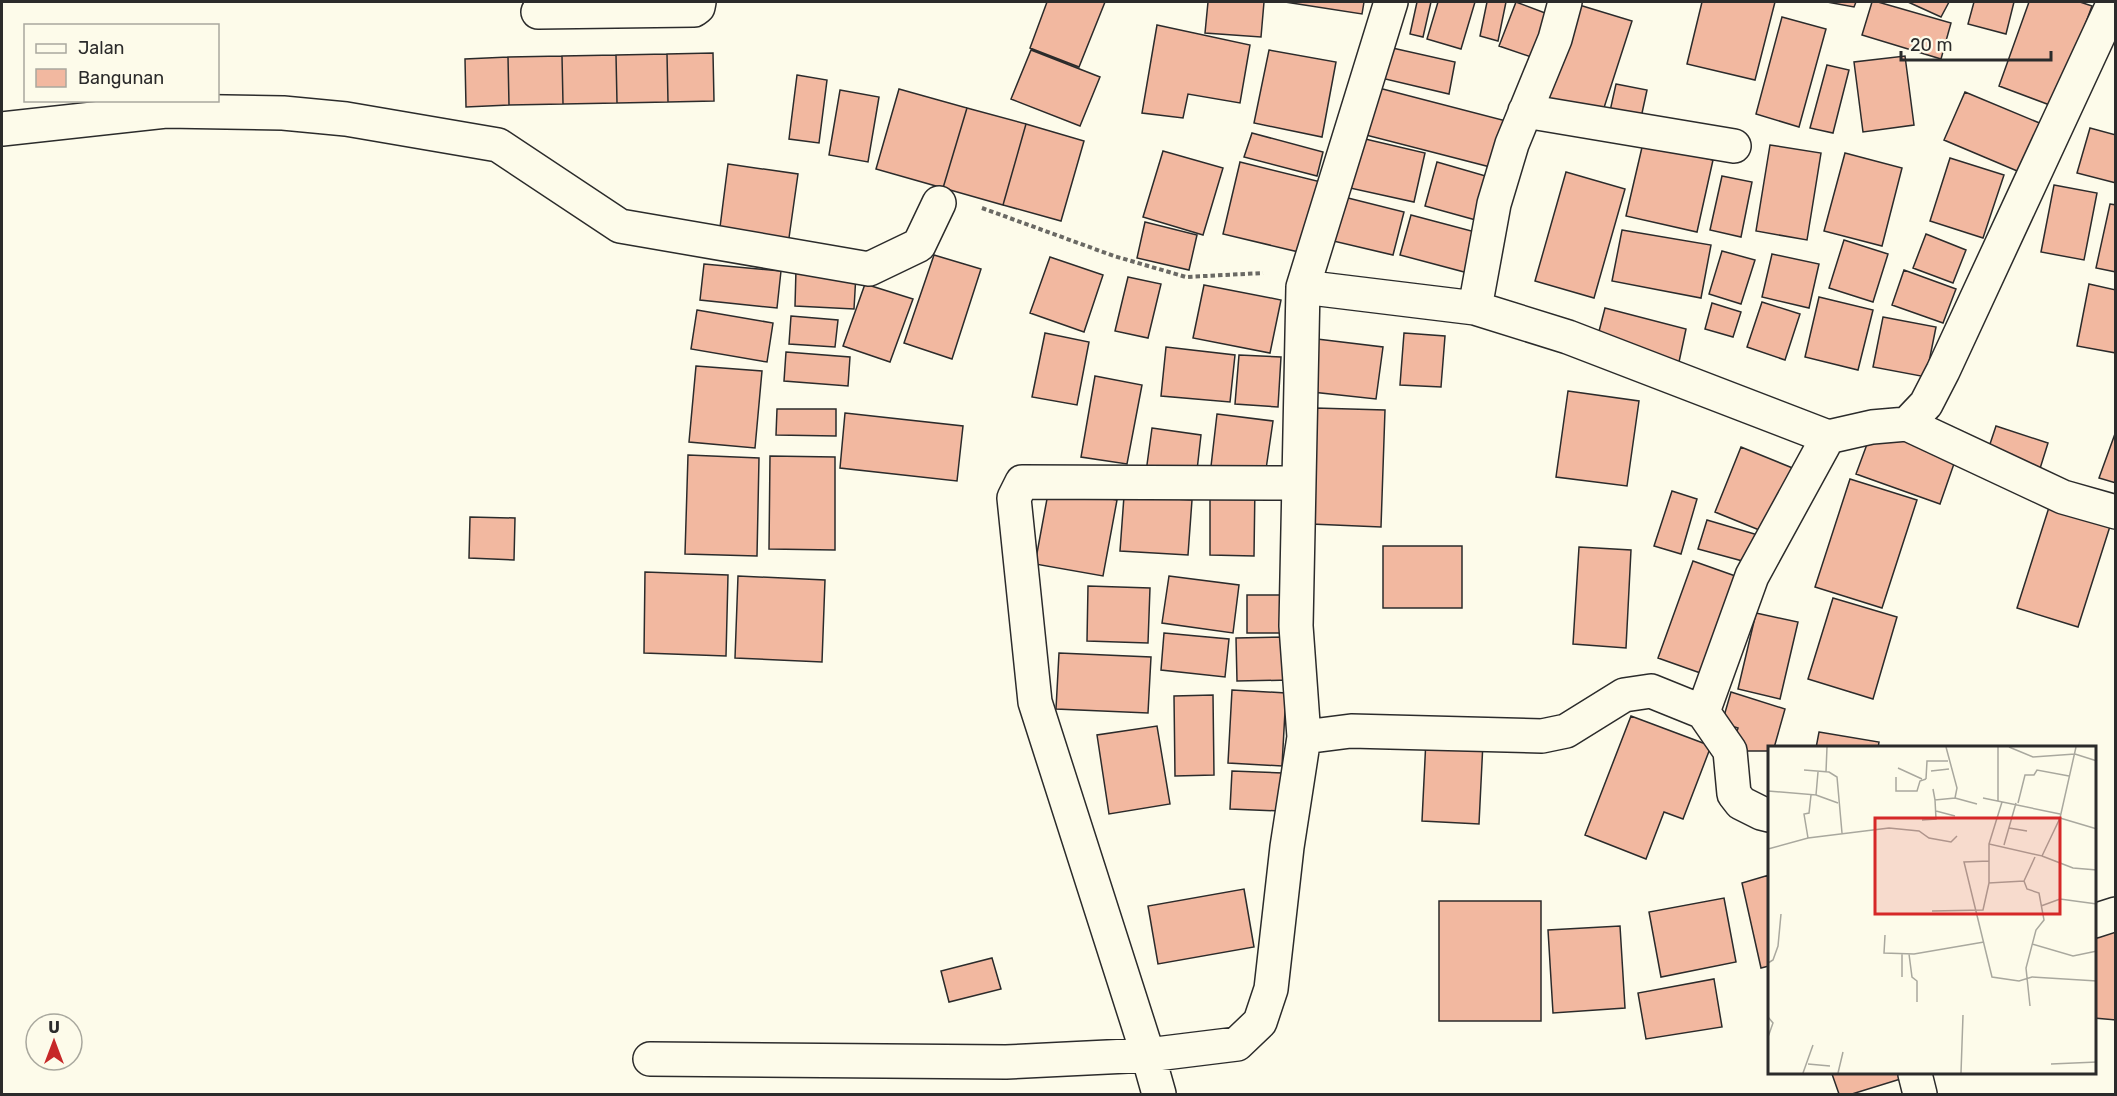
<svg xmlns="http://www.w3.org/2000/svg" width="2117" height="1096" viewBox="0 0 2117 1096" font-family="Rubik,sans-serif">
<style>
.building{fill:#f2b8a0;stroke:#2b2b2b;stroke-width:1.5}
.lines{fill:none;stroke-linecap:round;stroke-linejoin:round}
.minor-casing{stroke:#2b2b2b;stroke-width:36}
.path{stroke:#6a6964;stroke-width:4;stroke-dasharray:4.5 3;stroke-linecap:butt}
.minor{stroke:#fdfbea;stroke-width:33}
.inset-road{fill:none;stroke:#a9a89e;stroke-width:1.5}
.view{fill:#d62828;fill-opacity:0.15;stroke:#d62828;stroke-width:3}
.inset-edge{fill:none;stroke:#2b2b2b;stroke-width:3}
</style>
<rect width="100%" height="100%" fill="#fdfbea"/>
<path class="building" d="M1047 2H1105L1079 67 1030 48Z
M1208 2H1264L1261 37 1205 33Z
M1285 2H1364L1362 14Z
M1417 2H1431L1423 37 1410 34Z
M1438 2H1475L1461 49 1427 39Z
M1487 2H1506L1498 41 1480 36Z
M1516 2 1553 16 1537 59 1499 46Z
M1702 2H1775L1755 80 1687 64Z
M1827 2H1856L1854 7Z
M1872 2H1878L1951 23 1941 59 1862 35Z
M1908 2H1949L1941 17Z
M1974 2H2014L2006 34 1968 24Z
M2029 2H2080L2092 6 2055 107 1999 86Z
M1576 4 1632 21 1601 117 1545 99Z
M1782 17 1826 29 1799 127 1756 114Z
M1157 25 1250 45 1240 103 1188 94 1183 118 1142 113Z
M1388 47 1455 62 1449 94 1381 78Z
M1031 50 1100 77 1080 126 1011 99Z
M1269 50 1336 62 1322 137 1254 123Z
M713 53 714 101 668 102 667 54Z
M667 54 668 102 617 103 616 55Z
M616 55 617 103 563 104 562 56Z
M562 56 563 104 509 105 508 57Z
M1905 56 1914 125 1863 132 1854 62Z
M508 57 509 105 466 107 465 59Z
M1827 65 1849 70 1833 133 1810 128Z
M797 75 827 80 819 143 789 139Z
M1616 84 1647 90 1639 127 1608 120Z
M1375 87 1510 122 1498 169 1362 134Z
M899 89 967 108 943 188 876 169Z
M840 90 879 97 868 162 829 155Z
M1965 92 2049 127 2029 176 1944 140Z
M967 108 1026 124 1003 205 943 188Z
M1026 124 1084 141 1061 221 1003 205Z
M2090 128 2116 135V183L2077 173Z
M1252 133 1323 152 1317 176 1244 157Z
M1361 138 1425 153 1414 202 1350 188Z
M1643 143 1713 160 1697 232 1626 216Z
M1770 145 1821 153 1807 240 1756 231Z
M1163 151 1223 168 1203 235 1143 217Z
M1845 153 1902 168 1882 246 1824 231Z
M1950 158 2004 175 1983 238 1930 221Z
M1240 162 1321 182 1303 253 1223 234Z
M1437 162 1496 179 1483 222 1425 206Z
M728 164 798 174 787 252 718 243Z
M1566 172 1625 189 1594 298 1535 281Z
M1722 176 1752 182 1741 237 1710 230Z
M2054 185 2097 193 2084 260 2041 252Z
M1340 196 1404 212 1393 255 1329 240Z
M2110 204 2116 205V272L2096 268Z
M1411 215 1479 233 1468 273 1400 255Z
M1145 222 1197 235 1189 270 1137 258Z
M1622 230 1711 245 1701 298 1612 281Z
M1926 234 1966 250 1953 283 1913 268Z
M1844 240 1888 254 1873 302 1829 288Z
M1722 251 1755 260 1741 304 1709 294Z
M1772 254 1819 264 1809 308 1762 297Z
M934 255 981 269 952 359 904 343Z
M1050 257 1103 275 1084 332 1030 313Z
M704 264 781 271 777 308 700 300Z
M796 269 856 274 854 309 795 306Z
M1904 270 1956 289 1943 323 1892 305Z
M1128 277 1161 284 1148 338 1115 331Z
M865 284 913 299 890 362 843 346Z
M2089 284 2116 290V353L2077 346Z
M1204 285 1281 300 1270 353 1193 338Z
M1819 297 1873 310 1858 370 1805 357Z
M1762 302 1800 314 1785 360 1747 347Z
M1712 303 1741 312 1733 337 1705 329Z
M1605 308 1686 329 1679 362 1596 343Z
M697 310 773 323 767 362 691 349Z
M791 316 838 320 835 347 789 344Z
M1883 317 1936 327 1926 377 1873 367Z
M1045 333 1089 342 1077 405 1032 397Z
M1404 333 1445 336 1441 387 1400 385Z
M1317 339 1383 347 1376 399 1312 392Z
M1166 347 1235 355 1230 402 1161 396Z
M786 352 850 357 848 386 784 381Z
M1239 355 1281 357 1278 407 1235 404Z
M696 366 762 371 755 448 689 442Z
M1095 376 1142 385 1127 464 1081 457Z
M1568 391 1639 401 1627 486 1556 477Z
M1315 408 1385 410 1381 527 1311 524Z
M777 409H836V436L776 435Z
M845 413 963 426 957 481 840 468Z
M1217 414 1273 421 1264 483 1210 475Z
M1996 426 2048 443 2038 475 1985 459Z
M1152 428 1201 435 1196 479 1146 472Z
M1873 428 1956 458 1940 504 1856 474Z
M2116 431V483L2099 478Z
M1741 447 1795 469 1769 534 1715 512Z
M688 455 759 458 757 556 685 554Z
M770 456 835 457V550L769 549Z
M1850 479 1917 500 1882 608 1815 587Z
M1210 483 1255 484 1254 556 1210 555Z
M1049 488 1117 500 1103 576 1035 564Z
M1672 491 1697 499 1681 554 1654 546Z
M1124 496 1192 500 1188 555 1120 551Z
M2051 501 2112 520 2078 627 2017 608Z
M470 517 515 518 514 560 469 558Z
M1707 520 1758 535 1750 563 1698 549Z
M1383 546H1462V608H1383Z
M1579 547 1631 550 1626 648 1573 644Z
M1693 561 1741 578 1706 675 1658 658Z
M645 572 728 575 726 656 644 653Z
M738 576 825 580 822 662 735 658Z
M1169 576 1239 585 1233 633 1162 623Z
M1088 586 1150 588 1148 643 1087 641Z
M1247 595H1289V633H1247Z
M1833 598 1897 617 1873 699 1808 679Z
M1756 613 1798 622 1780 699 1738 689Z
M1164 633 1229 639 1225 677 1161 670Z
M1289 637 1290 680 1237 681 1236 638Z
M1059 653 1151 657 1148 713 1056 709Z
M1232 690 1286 693 1282 766 1228 763Z
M1731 692 1785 709 1774 748H1769V751H1731L1738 728 1722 723Z
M1213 695 1214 775 1175 776 1174 696Z
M1631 716 1711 746 1683 819 1664 812 1646 859 1585 835Z
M1157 726 1170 804 1109 814 1097 735Z
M1819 732 1879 742 1878 748H1816Z
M1426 739 1483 742 1479 824 1422 821Z
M1232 771 1282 773 1280 811 1230 809Z
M1769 875V966L1761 968 1742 883Z
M1244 889 1254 947 1158 964 1148 906Z
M1724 898 1736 962 1661 977 1649 912Z
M1439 901H1541V1021H1439Z
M1620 926 1625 1008 1553 1013 1548 930Z
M2094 928 2116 931V1020L2094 1018Z
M992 958 1001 989 949 1002 941 971Z
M1714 979 1722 1027 1646 1039 1638 993Z
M1832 1074H1906L1907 1077 1852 1094H1839Z"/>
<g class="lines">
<g class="minor-casing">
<path id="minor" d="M1391 2 1303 287 1475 308 1568 337 1828 437 1872 427 1907 424 1926 404 1943 371 2114 2
M538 12 694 10 698 7 699 2
M1525 111 1734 146
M2 129 166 111 283 113 346 119 498 145 620 226 869 269 919 245 939 203
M1303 287 1296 626 1304 737 1351 731 1542 736 1566 731 1624 695 1651 691 1703 712 1730 751 1734 794 1741 803 1761 813 1769 815
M1475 308 1494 204 1512 144 1555 39 1565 2
M1907 424 2063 497 2116 512
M1703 712 1752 576 1828 437
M2094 921 2116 914
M650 1059 1006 1062 1148 1055 1237 1044 1260 1022 1271 989 1287 847 1304 737
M1915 1074 1920 1094
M1159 1094 1148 1055 1035 702 1014 498 1022 482 1298 483"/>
</g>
<path class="path" d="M982 208 1114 256 1186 277 1263 273"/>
<use href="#minor" class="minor"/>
</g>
<g transform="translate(1768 746)">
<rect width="328" height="328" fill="#fdfbea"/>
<path class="inset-road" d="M241 1 265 11 307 8 329 15M130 22 154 33M36 24 61 26 69 31 74 87M163 25 181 23M58 26 59 1M128 31V45H149L152 35 158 33M158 33 159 15H180M165 43 167 54 187 52 189 42 178 1M0 45 48 49 50 26M48 49 70 57M187 52 209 58M215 52 292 68M230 55V1M234 56 221 98 274 110 292 72 308 1M250 57 257 29H266L269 24 301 30M168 65 187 70M292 72 329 83M154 74 168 73 167 54M241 82 259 85M40 92 36 68 41 67 43 49M221 98V137L256 135M236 99 248 57M0 103 40 92 121 82 151 85 161 92 183 96 189 90M274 110 305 122 329 124M221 115 196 116 224 231 251 235 264 231 329 235M273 160 292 153 329 158M164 165 215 164 221 137M117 189 116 207 146 208 216 196M264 198 305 210 329 205M134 208V231M141 208 144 231 149 235V256M0 217 5 214 10 200 13 168M262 260 258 222 268 184 276 174 271 147 259 143 256 135 267 111M0 271 5 277 0 291M40 318 62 320M283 318 329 316M35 327 45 299M70 327 75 306M193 327 195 269"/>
<path class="view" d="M107 72H292V168H107Z"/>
<rect width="328" height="328" class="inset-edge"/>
</g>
<rect width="2117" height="1096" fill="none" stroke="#2b2b2b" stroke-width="6"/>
<rect x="24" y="24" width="195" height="78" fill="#fdfbea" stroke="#a9a89e" stroke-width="1.5"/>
<rect x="36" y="44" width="30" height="9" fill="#fdfbea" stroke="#a9a89e" stroke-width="1.5"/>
<text x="78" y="54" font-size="18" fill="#2b2b2b">Jalan</text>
<rect x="36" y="69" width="30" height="18" fill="#f2b8a0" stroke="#a9a89e" stroke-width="1.5"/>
<text x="78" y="84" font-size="18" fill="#2b2b2b">Bangunan</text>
<g transform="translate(54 1042)"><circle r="28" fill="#fdfbea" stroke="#a9a89e" stroke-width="1.5"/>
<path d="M0-4.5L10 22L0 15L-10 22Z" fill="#c62828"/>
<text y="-9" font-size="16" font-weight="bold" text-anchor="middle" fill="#2b2b2b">U</text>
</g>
<path d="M1901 51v9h150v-9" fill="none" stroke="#2b2b2b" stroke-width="3"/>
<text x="1910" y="51" font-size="18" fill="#2b2b2b" stroke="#fdfbea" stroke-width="4.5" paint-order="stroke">20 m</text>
</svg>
